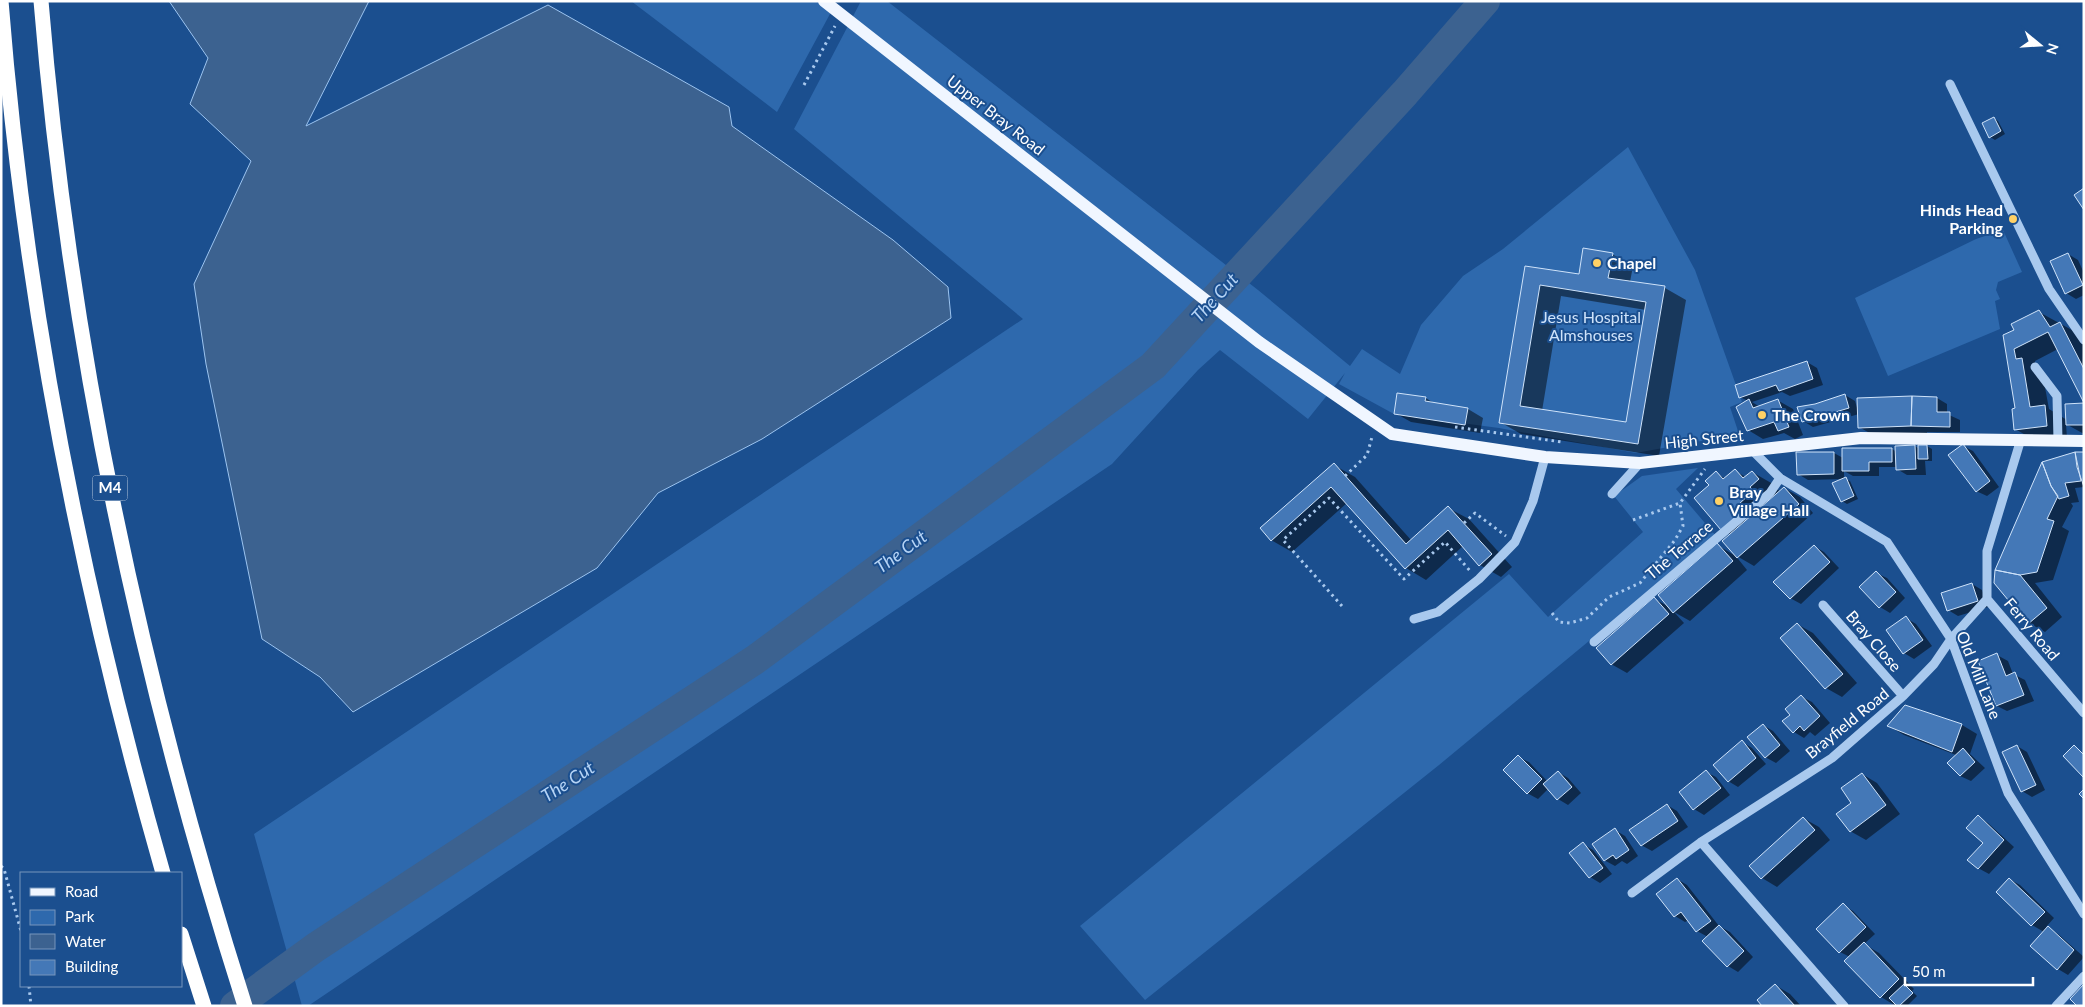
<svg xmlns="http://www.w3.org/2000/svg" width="2085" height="1007" viewBox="0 0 2085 1007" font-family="Lato,sans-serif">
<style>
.green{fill:#2e69ad}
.water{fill:#3c6290;stroke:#9cc4f0}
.shadow{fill:#0007;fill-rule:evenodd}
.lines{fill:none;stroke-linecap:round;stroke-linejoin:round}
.river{stroke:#3c6290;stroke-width:30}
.building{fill:#4478b7;stroke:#cfe3fa;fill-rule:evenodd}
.path{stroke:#a9c9ee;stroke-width:3;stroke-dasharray:2.5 4;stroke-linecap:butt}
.minor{stroke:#a9c9ee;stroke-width:9}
.major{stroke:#f0f6ff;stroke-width:12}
.highway{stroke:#fff;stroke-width:15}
.poi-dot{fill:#ffd166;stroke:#1b4f8f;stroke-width:2}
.labels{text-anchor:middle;stroke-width:4;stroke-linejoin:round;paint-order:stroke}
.shield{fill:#1b4f8f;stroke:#bbcadd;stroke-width:1}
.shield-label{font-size:15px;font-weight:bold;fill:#fff}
.street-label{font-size:16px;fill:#fff;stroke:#1b4f8f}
.poi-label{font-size:16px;font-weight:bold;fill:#fff;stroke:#1b4f8f;text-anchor:start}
.park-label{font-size:16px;fill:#cfe3fa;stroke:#1b4f8f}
.water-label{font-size:18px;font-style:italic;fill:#b5d3f5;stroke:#1b4f8f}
</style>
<rect width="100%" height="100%" fill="#1b4f8f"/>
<path class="green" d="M631 1H837L777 112Z
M861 1H887L1258 290 1350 366 1362 349 1400 374 1421 325 1463 276 1503 249 1628 147 1695 270 1742 402 1730 407 1739 434 1636 453 1499 428 1394 414 1339 384 1345 373 1308 419 1220 350 1198 370 1112 464 308 1006H302L254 834 1023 319 794 129Z
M2003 230 2022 272 1998 282 1996 290 2000 299 1995 301 2000 329 1888 376 1855 298 1976 239Z
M1698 468 1676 489 1716 536 1439 765 1145 1000 1080 926 1509 574 1548 617 1643 532 1614 496 1642 476Z"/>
<path class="water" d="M169 1H369L306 126 548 5 729 107 732 126 893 240 948 287 951 318 762 439 658 493 597 568 353 712 320 677 262 639 206 364 194 284 251 161 190 104 208 58Z"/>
<path class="shadow" d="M1994 118 1998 121 2005 134 1995 140 1990 137Z
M1612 254 1633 266 1630 282 1665 288 1686 300 1659 456 1521 434 1500 422 1526 267 1580 275ZM1561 296 1646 310 1627 424 1542 411Z
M2068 254 2078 260 2084 273V295L2076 299 2066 293Z
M2039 312 2081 335 2084 341V400L2058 349 2035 361 2036 368 2042 371 2049 409 2067 420 2084 404V434L2066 424 2067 438 2036 441 2015 429 2017 410 2004 336 2015 330Z
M1807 362 1817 368 1823 385 1790 396 1782 392 1752 402 1760 407 1777 400 1793 409 1803 435 1795 439 1784 433 1763 439 1748 430V401L1740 397Z
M1398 394 1426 398 1435 404 1468 409 1483 418 1480 433 1411 422 1395 413Z
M1845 395 1855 401 1858 411 1912 398H1937L1947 404V414L1960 420V432H1927V435L1875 436 1859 427V414L1813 427 1803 421 1816 405Z
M1915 446 1919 449 1927 446 1932 449V461H1925L1926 475H1907L1897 469V467H1879V476H1853L1844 471V479L1850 481 1858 499 1847 504 1842 501 1844 479 1808 480 1798 474 1834 453 1843 458 1892 449 1897 452Z
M1963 446 1973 451 1999 487 1987 496 1976 491Z
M2084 453V487L2075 488 2079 502 2071 503 2073 506 2062 527 2069 531 2053 580 2035 583 2062 617 2045 632 2029 623 1995 582Z
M1334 465 1355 477 1411 540 1448 508 1469 519 1512 567 1501 577 1480 565 1463 546 1426 580 1406 568 1347 503 1292 552 1271 540Z
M1735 471 1746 477 1752 472 1773 484 1780 492 1784 488 1800 497 1813 513 1754 566 1735 555 1747 570 1690 621 1674 612 1684 623 1627 673 1611 664 1654 599 1670 607 1717 545 1736 556 1731 535 1721 529 1710 485 1716 473 1726 479Z
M1814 546 1824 552 1839 568 1801 604 1790 598Z
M1876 573 1887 578 1905 598 1890 613 1880 607Z
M1972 584 1982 590 1988 607 1958 616 1948 610Z
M1906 618 1916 624 1932 646 1914 659 1904 653Z
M1797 624 1813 633 1857 683 1842 697 1826 688 1781 638Z
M1997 655 2008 661 2013 674 2025 680 2034 701 2007 711 1997 706Z
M1802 697 1812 702 1830 723 1815 736 1810 732 1804 738 1794 732 1792 715Z
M1763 725 1773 731 1790 751 1776 763 1765 757Z
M1962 725 1977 734 1970 754 1985 768 1971 781 1960 776 1956 755 1904 735 1889 726Z
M1742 742 1752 748 1766 764 1738 787 1728 781Z
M2017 746 2027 752 2045 790 2032 797 2022 791Z
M1518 757 1529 762 1548 782 1558 772 1568 778 1581 793 1568 805 1558 799 1548 789 1538 799 1527 793Z
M1706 772 1716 777 1730 795 1704 815 1694 809 1681 792Z
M1862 774 1877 783 1900 814 1866 840 1850 831 1853 803Z
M1667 805 1677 811 1688 827 1652 851 1641 845Z
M1978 817 1988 823 2014 847 1989 874 1978 868 1984 843Z
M1803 818 1819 827 1830 840 1777 887 1762 878Z
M1615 830 1625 836 1638 856 1627 864 1622 861 1615 866 1604 860Z
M1583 844 1593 850 1612 874 1600 883 1590 877 1571 853Z
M1677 879 1687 885 1719 926 1730 932 1753 957 1738 972 1728 966 1708 937 1697 931 1689 920 1685 922 1675 916Z
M2009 879 2020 885 2054 918 2046 927 2058 934 2084 957 2068 975 2058 969 2044 932 2032 925Z
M1843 905 1853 911 1875 934 1864 944 1879 953 1914 989 1912 991 1917 996 1907 1006H1896L1881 997 1850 957 1840 952Z
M1775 985 1790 994 1801 1006H1764Z"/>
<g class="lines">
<path class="river" d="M235 1006 316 947 756 659 1153 366 1405 93 1485 1"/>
</g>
<path class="building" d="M1994 117 2001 131 1989 138 1982 123Z
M2084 188V210L2074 195Z
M1583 248 1613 253 1608 278 1665 286 1638 444 1499 423 1525 266 1579 274ZM1540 285 1646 302 1626 422 1520 406Z
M2068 253 2083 285 2065 294 2050 261Z
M2039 310 2050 327 2060 322 2084 369V403L2048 332 2014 349 2016 359 2022 358 2030 407 2045 405 2047 426 2014 430 2012 409 2015 408 2003 335 2014 330 2011 324Z
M1807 361 1813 379 1779 391 1776 385 1739 398 1735 385Z
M1397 393 1426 397 1425 401 1468 408 1465 425 1394 414Z
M1845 394 1849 408 1802 422 1797 407 1815 404Z
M1912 396 1937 397V412H1950V427L1911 426Z
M1912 396 1911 426 1858 428 1857 398Z
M1749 399 1753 408 1778 399 1789 427 1778 431 1774 422 1747 431 1736 407Z
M2084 403V425H2066L2065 404Z
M1963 444 1990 481 1976 492 1948 455Z
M1915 445 1916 469 1896 470 1895 446Z
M1918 445H1927L1928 459H1918Z
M1842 448H1892V462H1869V471H1842Z
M1796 452H1834V474L1797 475Z
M2075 452 2081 481 2065 483 2069 496 2059 499 2051 486 2042 462Z
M2075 452H2084V487L2077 467Z
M2042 462 2051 486 2058 496 2047 519 2054 521 2037 572 2020 575 1995 570Z
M1334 463 1406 544 1448 506 1492 554 1479 566 1448 530 1405 569 1331 487 1271 541 1260 528Z
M1735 469 1743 478 1752 471 1759 479 1750 487 1753 491 1738 505 1743 511 1721 530 1694 498 1709 485 1705 481 1716 471 1723 479Z
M1846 477 1854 496 1841 502 1832 483Z
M1784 487 1799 504 1737 558 1722 541Z
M1717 543 1733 561 1673 613 1658 595Z
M1814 545 1830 562 1790 599 1773 582Z
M1995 570 2020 575 2047 608 2028 624 1994 583Z
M1876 571 1896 592 1879 608 1859 587Z
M1972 583 1978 601 1947 611 1941 593Z
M1654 597 1669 614 1611 665 1596 648Z
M1906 616 1923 640 1903 654 1886 630Z
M1797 623 1843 674 1825 689 1780 638Z
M1997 653 2006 676 2015 672 2024 695 1996 706 1978 661Z
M1801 695 1820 716 1804 731 1800 726 1793 733 1782 721 1790 715 1785 709Z
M1905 705 1962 724 1952 752 1887 726Z
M1763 724 1780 745 1765 758 1747 737Z
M1742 740 1756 758 1728 782 1713 765Z
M2017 745 2036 785 2021 792 2002 752Z
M2074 745 2084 755V778L2063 756Z
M1963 748 1975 762 1960 776 1947 763Z
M1518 755 1542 779 1527 794 1503 770Z
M1706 770 1721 788 1693 810 1679 792Z
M1558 771 1572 787 1557 800 1543 784Z
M1862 773 1886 805 1850 832 1836 814 1851 803 1841 788Z
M2084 789V799L2079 794Z
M1667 804 1678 821 1641 846 1629 830Z
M1978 815 2004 840 1978 869 1967 860 1983 843 1966 828Z
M1803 817 1815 830 1761 879 1749 866Z
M1615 828 1629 850 1616 859 1613 855 1604 861 1592 844Z
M1583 842 1603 868 1589 878 1569 853Z
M1677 878 1711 921 1696 932 1681 912 1674 917 1656 894Z
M2009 878 2045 912 2031 926 1996 892Z
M1843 903 1866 927 1839 953 1816 929Z
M1719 925 1744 951 1727 967 1702 941Z
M2048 926 2074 950 2057 970 2030 946Z
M1864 942 1899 979 1880 998 1844 961Z
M1775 984 1795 1006H1762L1757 1000Z
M1904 984 1913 993 1899 1006H1897L1889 998Z
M2084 984V1006H2077L2070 999Z"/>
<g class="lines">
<path class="path" d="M804 85 835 26
M1455 427 1562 442
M1345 476 1367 455 1372 437
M1633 520 1680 503 1705 469
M1464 523 1475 513 1506 536
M1342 606 1283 540 1329 498 1404 579 1445 542 1471 572
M1552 613 1559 622 1570 623 1587 618 1609 597 1640 583 1675 540 1683 526 1680 503
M1 866 4 869 21 931
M29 986 31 1006"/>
<path class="minor" d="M1950 84 2049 289 2084 340
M2035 367 2057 396 2058 441
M2021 439 1987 551V599L2084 713
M1753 451 1780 478 1887 542 1951 639 2008 793 2084 914
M1612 494 1640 463
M1823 605 1903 696
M1414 619 1438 612 1479 579 1515 542 1533 501 1545 457
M1594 642 1770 493 1780 478
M1701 842 1844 1006
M1632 893 1701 842 1832 758 1903 696 1934 664 1951 639 1987 599
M2056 1006 2084 976"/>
<path class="major" d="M824 1 1259 342 1392 434 1545 457 1640 463 1861 438 2084 441"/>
<path class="highway" d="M1 1C24 296 82 590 163 873
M41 1C69 342 141 680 245 1006
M181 934 204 1006"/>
</g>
<g class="poi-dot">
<circle cx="2013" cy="219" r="5"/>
<circle cx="1597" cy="263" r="5"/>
<circle cx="1762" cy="415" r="5"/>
<circle cx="1719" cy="501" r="5"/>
</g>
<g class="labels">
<rect class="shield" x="92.5" y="475.5" width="35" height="25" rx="4"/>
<g class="shield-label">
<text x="110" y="493">M4</text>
</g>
<g class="street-label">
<text transform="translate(996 115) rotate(38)" y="6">Upper Bray Road</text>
<text transform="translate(1704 439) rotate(-6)" y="6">High Street</text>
<text transform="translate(1679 550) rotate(-40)" y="6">The Terrace</text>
<text transform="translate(2032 629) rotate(50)" y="6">Ferry Road</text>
<text transform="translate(1874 641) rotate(49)" y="6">Bray Close</text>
<text transform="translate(1979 675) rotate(68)" y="6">Old Mill Lane</text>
<text transform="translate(1847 723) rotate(-39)" y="6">Brayfield Road</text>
</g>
<g class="poi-label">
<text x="2003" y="216" text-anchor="end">Hinds Head<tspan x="2003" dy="18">Parking</tspan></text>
<text x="1607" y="269">Chapel</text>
<text x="1772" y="421">The Crown</text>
<text x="1729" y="498">Bray<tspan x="1729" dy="18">Village Hall</tspan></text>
</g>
<g class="park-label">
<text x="1591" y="323">Jesus Hospital<tspan x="1591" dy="18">Almshouses</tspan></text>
</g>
<g class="water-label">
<text transform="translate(1215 298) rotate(-48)" y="6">The Cut</text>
<text transform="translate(901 552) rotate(-36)" y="6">The Cut</text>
<text transform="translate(568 782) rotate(-33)" y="6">The Cut</text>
</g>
</g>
<rect width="2085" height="1007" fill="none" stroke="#ffffff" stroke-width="5"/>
<rect x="20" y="872" width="162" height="115" fill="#1b4f8f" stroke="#7695bc"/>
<rect x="30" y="888" width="25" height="8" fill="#f0f6ff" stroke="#7695bc"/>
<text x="65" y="897" font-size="15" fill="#ffffff">Road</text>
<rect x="30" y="910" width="25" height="15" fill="#2e69ad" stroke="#7695bc"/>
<text x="65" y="922" font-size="15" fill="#ffffff">Park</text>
<rect x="30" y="934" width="25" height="15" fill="#3c6290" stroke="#7695bc"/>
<text x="65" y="947" font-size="15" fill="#ffffff">Water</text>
<rect x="30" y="960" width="25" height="15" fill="#4478b7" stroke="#7695bc"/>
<text x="65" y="972" font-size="15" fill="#ffffff">Building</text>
<g transform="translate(2040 45) rotate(108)" stroke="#1b4f8f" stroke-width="4" paint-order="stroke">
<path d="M0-4L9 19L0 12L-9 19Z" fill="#ffffff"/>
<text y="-8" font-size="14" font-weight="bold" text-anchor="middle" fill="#ffffff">N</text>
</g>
<path d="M1905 977v8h128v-8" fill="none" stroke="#ffffff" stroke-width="2.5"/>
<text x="1912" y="977" font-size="15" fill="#ffffff" stroke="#1b4f8f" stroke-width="4" paint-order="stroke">50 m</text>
</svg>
